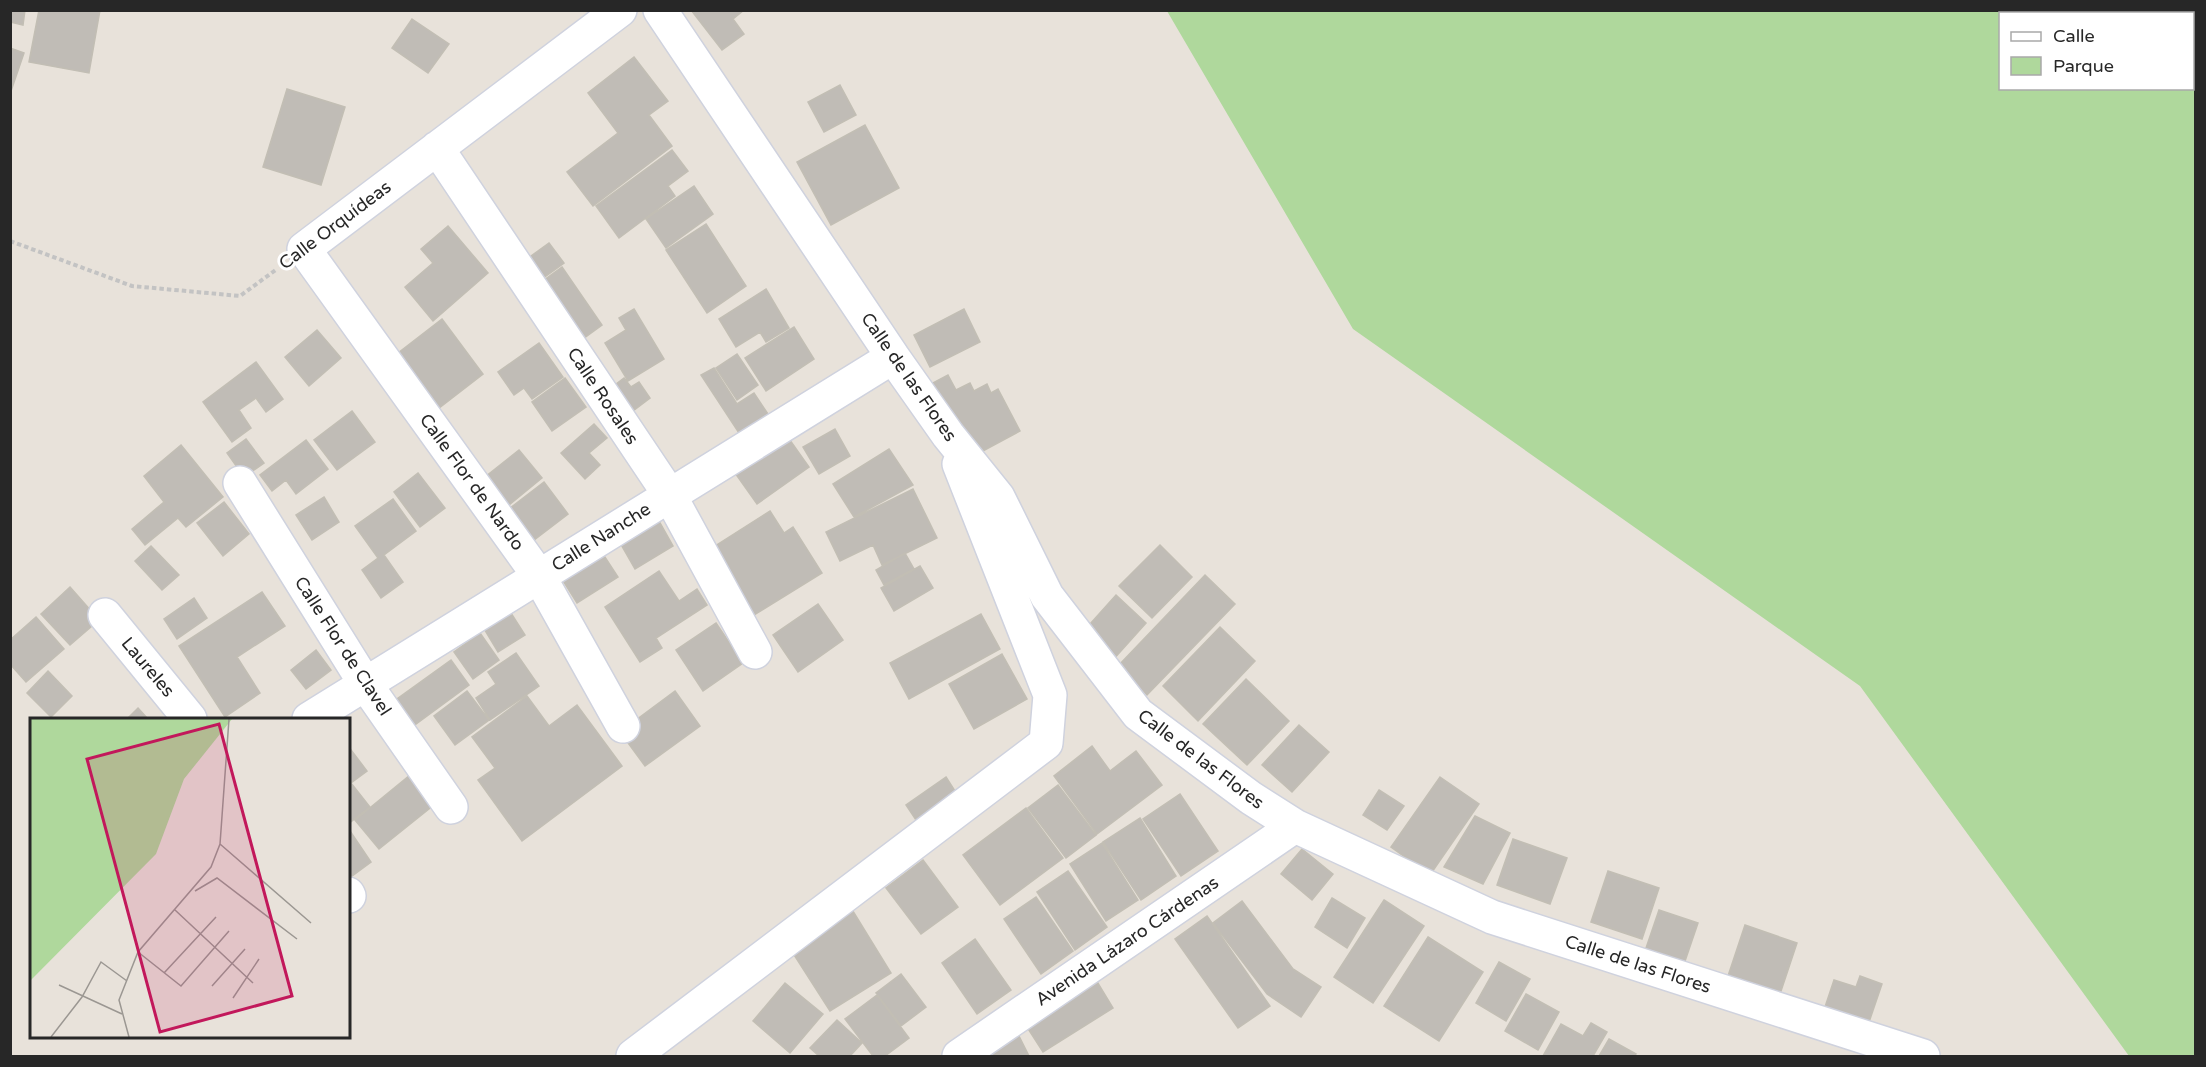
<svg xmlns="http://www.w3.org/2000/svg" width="2206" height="1067" viewBox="0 0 2206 1067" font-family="'Varela Round',sans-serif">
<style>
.green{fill:#afd89c;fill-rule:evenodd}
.building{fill:#c0bcb6;stroke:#c2beb4;stroke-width:1.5}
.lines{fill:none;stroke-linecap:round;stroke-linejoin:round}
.minor-casing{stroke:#cfd2de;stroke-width:36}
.path{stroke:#c3c3c3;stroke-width:4;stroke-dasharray:4.5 3;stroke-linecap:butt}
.minor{stroke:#fff;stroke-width:33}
.labels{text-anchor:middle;stroke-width:6;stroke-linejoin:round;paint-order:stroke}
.street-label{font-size:18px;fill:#272727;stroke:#fff}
.inset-road{fill:none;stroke:#9b9792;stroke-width:1.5}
.view{fill:#c2185b;fill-opacity:0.15;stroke:#c2185b;stroke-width:3}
.inset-edge{fill:none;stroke:#272727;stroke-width:3}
</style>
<rect width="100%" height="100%" fill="#e8e2da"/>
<path class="green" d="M1167 11H2195V1056H2129L1860 686 1353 329ZM2000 14H2192V88H2000Z"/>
<path class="building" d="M10 10H25L23 25 10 22Z
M39 10H100L89 73 29 62Z
M691 10H744L733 19 744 34 722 50Z
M412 19 449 44 428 73 392 48Z
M10 48 24 53 10 94Z
M634 57 668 101 649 115 672 146 593 206 567 172 618 133 588 93Z
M840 85 856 115 824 132 808 102Z
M287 89 345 107 321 185 263 167Z
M865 125 899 188 831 225 797 162Z
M672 150 688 171 668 186 675 196 619 238 596 206Z
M694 186 713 214 666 248 646 219Z
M706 224 746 286 707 313 666 250Z
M448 226 488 273 433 321 405 287 433 263 421 249Z
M549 243 564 263 535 284 520 264Z
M562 267 602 325 576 344 536 286Z
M766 289 789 328 766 342 760 332 736 347 719 319Z
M634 309 664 359 628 381 605 343 626 330 619 318Z
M964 309 980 342 930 367 914 335Z
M442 319 483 374 434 412 393 357Z
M794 327 814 359 766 391 745 358Z
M317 330 341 358 309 386 285 357Z
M539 343 563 377 532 399 524 388 514 395 498 372Z
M737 354 758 385 737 400 716 368Z
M256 362 283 399 266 412 256 398 239 410 251 428 232 442 203 402Z
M714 368 737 404 754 393 768 414 739 433 701 375Z
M948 375 956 390 970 383 974 391 987 384 991 393 998 389 1020 431 968 459 929 385Z
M565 378 586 407 552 431 532 402Z
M624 378 631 387 639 382 650 398 629 414 611 388Z
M352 411 375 442 337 470 314 440Z
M594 424 607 438 589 453 600 465 585 479 561 453Z
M835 429 850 456 819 474 803 447Z
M787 436 809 467 757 504 735 473Z
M246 439 264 463 244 477 227 453Z
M306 440 328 469 296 494 286 480 272 491 260 475Z
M181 445 223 497 186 527 178 518 145 545 132 529 164 502 144 476Z
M889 449 913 485 854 517 833 484Z
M519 450 542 478 499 513 476 484Z
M418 473 445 508 420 527 394 492Z
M544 482 568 514 525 547 501 515Z
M913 489 937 538 882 565 873 545 840 561 826 532Z
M324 497 339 522 312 540 296 515Z
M393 499 416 531 384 555 403 582 381 598 362 570 378 558 355 526Z
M224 502 249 534 223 556 197 523Z
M770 511 784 533 793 527 822 573 754 615 712 548Z
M654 512 673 546 635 569 615 534Z
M597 545 618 577 577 603 557 571Z
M1160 545 1192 577 1152 618 1119 586Z
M151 546 179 575 162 590 135 561Z
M905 553 914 569 884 585 876 570Z
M920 566 933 588 894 611 881 588Z
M659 571 679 601 697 589 707 605 656 638 662 648 640 662 605 607Z
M1205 575 1235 604 1147 695 1118 666Z
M70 587 99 620 70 645 41 614Z
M262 592 285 626 237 657 260 693 225 717 179 646Z
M1116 595 1146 623 1112 661 1082 633Z
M194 598 207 618 177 639 164 619Z
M818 604 843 640 798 672 773 635Z
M509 610 525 635 498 652 483 627Z
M981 614 1000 649 909 699 890 663Z
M36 617 64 649 26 682 10 664V640Z
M716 623 743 663 703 691 676 650Z
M1220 627 1255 661 1198 721 1163 686Z
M480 633 499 660 473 679 454 652Z
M316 650 331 670 306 689 291 670Z
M516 653 539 686 490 720 476 698 496 684 488 672Z
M1002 654 1027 699 974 729 949 684Z
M451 660 469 685 408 730 390 704Z
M48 671 72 696 51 717 27 693Z
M1246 679 1289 721 1247 765 1203 724Z
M467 691 489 720 455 745 434 716Z
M675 691 700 726 645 766 620 732Z
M527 696 549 726 577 705 622 766 522 841 478 780 495 768 472 737Z
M138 708 148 719H127Z
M1299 725 1329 752 1292 792 1262 765Z
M348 746 367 771 351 783 370 807 348 824Z
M1092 746 1110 771 1136 751 1162 785 1097 834 1054 776Z
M410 775 434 805 379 849 355 820Z
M946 777 962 802 922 829 906 805Z
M1440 777 1479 804 1430 875 1391 847Z
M1058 785 1096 835 1066 858 1028 808Z
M1379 790 1404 806 1387 830 1363 815Z
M1180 794 1218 851 1181 876 1143 819Z
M1026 808 1063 858 1000 905 963 855Z
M1475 816 1510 833 1483 884 1444 867Z
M1140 818 1176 876 1141 900 1103 842Z
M350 831 371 862 348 879V832Z
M1513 839 1567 858 1550 904 1497 885Z
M1102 843 1138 900 1106 921 1070 864Z
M1302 849 1333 874 1312 900 1281 874Z
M923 860 958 907 921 934 886 888Z
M1068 871 1107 927 1075 950 1037 892Z
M1608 871 1659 888 1642 939 1591 922Z
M1036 897 1073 951 1041 974 1004 919Z
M1332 898 1365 918 1347 948 1315 927Z
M1384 900 1424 926 1373 1003 1334 977Z
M1242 901 1293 969 1321 987 1301 1017 1267 994 1213 923Z
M851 908 891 973 830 1011 789 947Z
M1659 910 1698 923 1684 964 1645 951Z
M1207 916 1270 1006 1238 1028 1175 939Z
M1745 925 1797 943 1780 994 1728 976Z
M1428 937 1483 972 1439 1041 1384 1006Z
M975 939 1011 990 977 1014 942 963Z
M1499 962 1530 979 1506 1021 1476 1003Z
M901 974 926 1007 901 1026 876 993Z
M1860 976 1882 984 1867 1028 1823 1013 1834 980 1856 987Z
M1096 980 1113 1008 1043 1052 1025 1024Z
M785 983 823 1014 790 1053 753 1021Z
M1526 994 1559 1012 1538 1050 1505 1031Z
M877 995 909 1038 885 1056H873L845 1019Z
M837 1020 862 1043 850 1056H819L810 1048Z
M1591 1023 1607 1032 1593 1056H1543L1561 1024 1583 1036Z
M1018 1034 1029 1056H973Z
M1609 1039 1636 1054 1634 1056H1599Z"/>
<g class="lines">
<g class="minor-casing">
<path id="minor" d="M620 10 304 249 539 576 623 726
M660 10 893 357 948 435 998 497 1047 596 1138 714 1251 798 1295 826 1492 917 1923 1056
M437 148 669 494 755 652
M240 483 366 685 451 807
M105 615 190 719
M309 719 893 357
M348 894 349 896
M633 1056 1046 743 1050 695 959 464
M959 1056 1295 826"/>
</g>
<path class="path" d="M10 241 132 286 240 296 277 269"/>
<use href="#minor" class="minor"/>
</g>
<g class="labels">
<g class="street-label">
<text transform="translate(335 225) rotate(-37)" y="6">Calle Orquídeas</text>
<text transform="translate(909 377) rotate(55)" y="6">Calle de las Flores</text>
<text transform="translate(603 396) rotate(56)" y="6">Calle Rosales</text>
<text transform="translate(472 482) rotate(54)" y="6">Calle Flor de Nardo</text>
<text transform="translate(601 537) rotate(-32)" y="6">Calle Nanche</text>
<text transform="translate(343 646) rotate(57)" y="6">Calle Flor de Clavel</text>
<text transform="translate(148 667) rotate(50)" y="6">Laureles</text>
<text transform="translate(1201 759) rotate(37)" y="6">Calle de las Flores</text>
<text transform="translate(1127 941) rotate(-34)" y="6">Avenida Lázaro Cárdenas</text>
<text transform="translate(1638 964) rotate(18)" y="6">Calle de las Flores</text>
</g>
</g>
<g transform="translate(30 718)">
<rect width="320" height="320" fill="#e8e2da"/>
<path d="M0 1H202L154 61 126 136 0 263Z" fill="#afd89c"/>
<path class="inset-road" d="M190 126 281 205M165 173 187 160 267 221M145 192 223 265M108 234 151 268 199 213M134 255 186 199M29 267 92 296M182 268 215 231M203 280 229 241M21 319 52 279 71 244 97 263M99 319 89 282 108 234 181 149 190 126 199 1"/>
<path class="view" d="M189 6 262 278 130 314 57 41Z"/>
<rect width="320" height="320" class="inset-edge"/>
</g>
<rect width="2206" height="1067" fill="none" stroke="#272727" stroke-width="24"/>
<rect x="1999" y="12" width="195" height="78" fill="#ffffff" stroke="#a9a9a9" stroke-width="1.5"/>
<rect x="2011" y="32" width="30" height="9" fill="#ffffff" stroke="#a9a9a9" stroke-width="1.5"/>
<text x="2053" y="42" font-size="18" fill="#272727">Calle</text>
<rect x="2011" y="57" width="30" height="18" fill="#afd89c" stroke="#a9a9a9" stroke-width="1.5"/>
<text x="2053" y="72" font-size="18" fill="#272727">Parque</text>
</svg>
